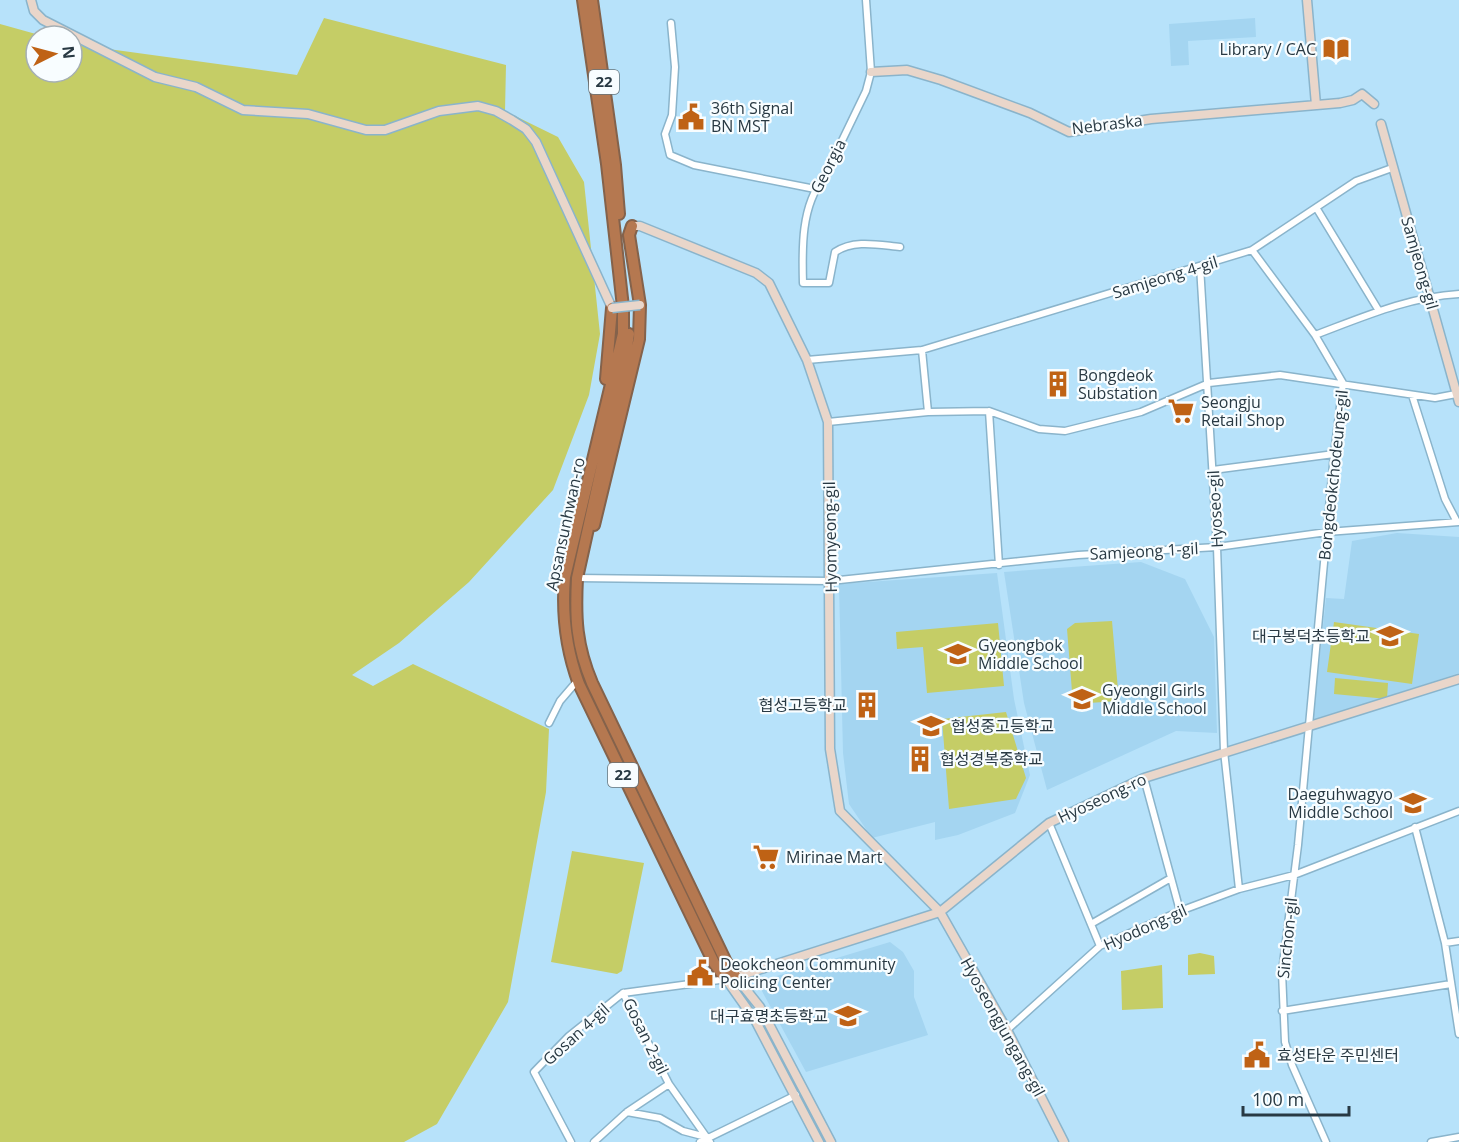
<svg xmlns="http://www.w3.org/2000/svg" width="1459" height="1142" viewBox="0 0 1459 1142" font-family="'Open Sans','Noto Sans KR',sans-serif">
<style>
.built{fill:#a4d5f1}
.green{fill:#c5cd66}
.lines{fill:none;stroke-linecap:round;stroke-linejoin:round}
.street-casing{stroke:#8ab4cb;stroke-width:9}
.secondary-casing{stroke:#8ab4cb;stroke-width:11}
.highway-casing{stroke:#84624b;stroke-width:14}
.street{stroke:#fff;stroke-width:6}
.secondary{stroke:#e9d6ca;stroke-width:8}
.highway{stroke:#b57850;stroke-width:10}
.secondary-bridge-casing{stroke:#8ab4cb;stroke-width:11;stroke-linecap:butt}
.secondary-bridge{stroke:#e9d6ca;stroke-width:8}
.labels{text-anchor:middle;stroke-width:4.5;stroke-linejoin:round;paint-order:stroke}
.shield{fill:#f8fdff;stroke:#66747b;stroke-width:1.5}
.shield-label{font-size:15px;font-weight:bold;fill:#283943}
.poi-label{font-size:16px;fill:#283943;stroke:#f8fdff;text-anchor:start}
.street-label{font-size:16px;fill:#283943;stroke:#f8fdff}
</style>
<rect width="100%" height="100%" fill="#b7e2fa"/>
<path class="built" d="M1255 18 1256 37 1188 41 1189 65 1171 66 1169 24Z
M1397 533 1459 537V673L1313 721 1326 598 1344 599 1352 541Z
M1141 562 1185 579 1214 637 1217 733 1176 731 1047 790 1024 703 1004 572Z
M997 573 1014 699 1030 775 1015 813 958 835 935 840V822L872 838 849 804 843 753 839 584Z
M890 942 903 952 914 971V997L928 1035 806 1072 757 982Z"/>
<path class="green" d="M324 18 506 65 505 111 558 137 584 182 600 334 589 395 553 490 469 582 399 643 352 675 373 686 413 664 549 729 546 792 508 1002 437 1124 404 1142H0V24L43 36H36V72H72V44L297 75Z
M1112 621 1119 701 1073 704 1067 629 1075 623Z
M1334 622 1419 634 1412 684 1327 672Z
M998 623 1004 686 927 693 923 647 897 649 896 632Z
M1335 678 1388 683 1387 699 1334 694Z
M1006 712 1026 778 1016 799 949 809 942 719Z
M572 851 644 863 622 971 617 974 551 962Z
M1200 953 1214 956 1215 974 1188 975V955Z
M1162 965 1163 1008 1122 1010 1121 971Z"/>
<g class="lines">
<g class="street-casing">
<path id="street" d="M866 0 871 72 866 91 824 178C801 205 802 249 803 283H829L835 252C854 239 879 245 900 247
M671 23 675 67 672 115 665 134 670 155 694 165 815 189
M1317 209 1379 311
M1252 250 1315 335 1343 383 1334 454 1298 845 1282 972 1285 1042 1292 1065 1326 1142
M1200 266 1217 547 1224 751 1239 889
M1315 335C1363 317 1408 297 1459 294
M922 350 928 412
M807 360 922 350 1252 250 1356 181 1392 168
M1412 395 1445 499 1457 522
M989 411 999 565
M828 422 928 412 989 411 1039 429 1065 431 1141 412 1209 383 1280 375 1435 398 1456 394
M1213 470 1334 454
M577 578 830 581 1078 555 1217 547 1327 532 1459 522
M549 723 560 701 578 680
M1144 778 1180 911
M1049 823 1100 946
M1415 827 1445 943 1459 1034
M1091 924 1171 878
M1445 943 1459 941
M623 993 669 1084 710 1142
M623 993 727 979
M1282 1011 1451 984
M1007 1030 1100 946 1180 911 1239 889 1294 875 1459 811
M627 1112 660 1118 683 1131 706 1137
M571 1142 534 1072 569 1036 623 993
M594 1142 627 1112 669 1084
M700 1142 796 1095
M1431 1142 1459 1137"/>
</g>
<g class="secondary-casing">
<path id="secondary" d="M31 0 34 11 43 20 155 77 196 87 243 110 308 114 366 130H385L439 111 478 106 496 111 512 120 526 129 536 142 612 308
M1307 0 1316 105
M871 72 907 70 941 80 1030 113 1069 132 1151 119 1340 103 1353 100 1362 94 1374 104
M1381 124 1459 402
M632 226H640L756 273 769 283 807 360 828 422 830 749 840 811 940 912 1007 1030 1064 1142
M726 979 755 1020 819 1142
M831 1142 760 1007 736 977 940 912 1049 823 1144 778 1459 679"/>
</g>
<g class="highway-casing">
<path id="highway" d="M583 0 607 164 623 307V334L565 577C562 613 566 649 579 684L714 963 726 979
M592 0 615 165 619 214
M629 334 624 366 577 578C575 618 576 645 592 683L726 962 736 977
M606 379 612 308
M594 525 639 339 640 305 629 235 632 226"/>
</g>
<use href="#street" class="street"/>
<use href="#secondary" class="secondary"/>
<use href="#highway" class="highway"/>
<g class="secondary-bridge-casing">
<path id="secondary-bridge" d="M612 308 640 305"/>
</g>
<use href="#secondary-bridge" class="secondary-bridge"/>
</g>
<defs>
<g id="library-bare" transform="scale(2.07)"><path d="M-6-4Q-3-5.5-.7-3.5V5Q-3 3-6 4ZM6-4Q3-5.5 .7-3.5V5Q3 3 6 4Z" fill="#bf6215" stroke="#f8fdff" stroke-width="2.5" paint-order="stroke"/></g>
<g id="civic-bare" transform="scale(2.07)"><path d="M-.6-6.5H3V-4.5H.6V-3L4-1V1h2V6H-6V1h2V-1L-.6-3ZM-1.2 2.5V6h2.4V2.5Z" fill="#bf6215" stroke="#f8fdff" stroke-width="2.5" paint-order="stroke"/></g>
<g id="building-bare" transform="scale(2.07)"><path d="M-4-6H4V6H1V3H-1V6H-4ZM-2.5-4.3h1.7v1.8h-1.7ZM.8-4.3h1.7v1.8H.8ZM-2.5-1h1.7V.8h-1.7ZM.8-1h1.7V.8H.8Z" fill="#bf6215" stroke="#f8fdff" stroke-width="2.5" paint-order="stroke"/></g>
<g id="supermarket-bare" transform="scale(2.07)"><path d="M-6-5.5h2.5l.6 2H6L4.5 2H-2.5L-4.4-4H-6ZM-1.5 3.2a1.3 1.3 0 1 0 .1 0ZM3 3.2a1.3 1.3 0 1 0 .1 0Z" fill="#bf6215" stroke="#f8fdff" stroke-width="2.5" paint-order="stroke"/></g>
<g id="school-bare" transform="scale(2.07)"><path d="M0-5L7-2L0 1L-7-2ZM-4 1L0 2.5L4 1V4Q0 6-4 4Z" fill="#bf6215" stroke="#f8fdff" stroke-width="2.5" paint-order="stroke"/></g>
</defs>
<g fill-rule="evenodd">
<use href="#library-bare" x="1336" y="49"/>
<use href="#civic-bare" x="691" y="117"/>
<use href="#building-bare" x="1058" y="384"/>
<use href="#supermarket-bare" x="1181" y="411"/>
<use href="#school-bare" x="1390" y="636"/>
<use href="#school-bare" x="958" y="654"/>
<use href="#school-bare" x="1082" y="699"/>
<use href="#building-bare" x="867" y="705"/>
<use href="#school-bare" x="931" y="726"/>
<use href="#building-bare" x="920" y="759"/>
<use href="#school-bare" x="1413" y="803"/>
<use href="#supermarket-bare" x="766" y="857"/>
<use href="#civic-bare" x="700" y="973"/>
<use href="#school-bare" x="848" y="1016"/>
<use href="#civic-bare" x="1257" y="1055"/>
</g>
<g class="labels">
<g class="shield">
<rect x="589" y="70" width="30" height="24" rx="4.5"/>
<rect x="608" y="763" width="30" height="24" rx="4.5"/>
</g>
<g class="shield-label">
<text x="604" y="87">22</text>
<text x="623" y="780">22</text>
</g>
<g class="poi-label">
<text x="1316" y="55" text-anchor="end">Library / CAC</text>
<text x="711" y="114">36th Signal<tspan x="711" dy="18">BN MST</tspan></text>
<text x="1078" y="381">Bongdeok<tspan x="1078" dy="18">Substation</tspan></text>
<text x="1201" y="408">Seongju<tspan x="1201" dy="18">Retail Shop</tspan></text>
<text x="1370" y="642" text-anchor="end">대구봉덕초등학교</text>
<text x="978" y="651">Gyeongbok<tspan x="978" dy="18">Middle School</tspan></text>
<text x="1102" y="696">Gyeongil Girls<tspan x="1102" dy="18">Middle School</tspan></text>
<text x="847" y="711" text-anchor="end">협성고등학교</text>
<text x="951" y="732">협성중고등학교</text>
<text x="940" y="765">협성경복중학교</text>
<text x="1393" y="800" text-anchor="end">Daeguhwagyo<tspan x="1393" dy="18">Middle School</tspan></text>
<text x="786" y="863">Mirinae Mart</text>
<text x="720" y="970">Deokcheon Community<tspan x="720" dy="18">Policing Center</tspan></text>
<text x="828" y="1022" text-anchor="end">대구효명초등학교</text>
<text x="1277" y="1061">효성타운 주민센터</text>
</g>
<g class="street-label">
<text transform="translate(1107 124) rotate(-7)" y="6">Nebraska</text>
<text transform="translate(828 166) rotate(-63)" y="6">Georgia</text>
<text transform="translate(1420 263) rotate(74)" y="6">Samjeong-gil</text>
<text transform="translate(1165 277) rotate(-17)" y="6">Samjeong 4-gil</text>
<text transform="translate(1333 475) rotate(-84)" y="6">Bongdeokchodeung-gil</text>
<text transform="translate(1215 509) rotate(-93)" y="6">Hyoseo-gil</text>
<text transform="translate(565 524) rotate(-78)" y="6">Apsansunhwan-ro</text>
<text transform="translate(830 537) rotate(-91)" y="6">Hyomyeong-gil</text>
<text transform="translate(1144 551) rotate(-3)" y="6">Samjeong 1-gil</text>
<text transform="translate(1102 798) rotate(-25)" y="6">Hyoseong-ro</text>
<text transform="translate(1145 927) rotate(-24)" y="6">Hyodong-gil</text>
<text transform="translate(1287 938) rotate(-84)" y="6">Sinchon-gil</text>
<text transform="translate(1003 1027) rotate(61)" y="6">Hyoseongjungang-gil</text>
<text transform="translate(576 1034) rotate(-42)" y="6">Gosan 4-gil</text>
<text transform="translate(646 1036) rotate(64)" y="6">Gosan 2-gil</text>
</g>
</g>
<g transform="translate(54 54) rotate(84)"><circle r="28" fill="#f8fdff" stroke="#a5afb4" stroke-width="1.5"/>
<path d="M0-4.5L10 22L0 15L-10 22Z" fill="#bf6215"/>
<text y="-9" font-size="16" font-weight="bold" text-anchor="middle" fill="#283943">N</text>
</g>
<path d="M1243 1106v9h106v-9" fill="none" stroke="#283943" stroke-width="3"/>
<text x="1252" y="1106" font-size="18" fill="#283943" stroke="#f8fdff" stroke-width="4.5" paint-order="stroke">100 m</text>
</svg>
